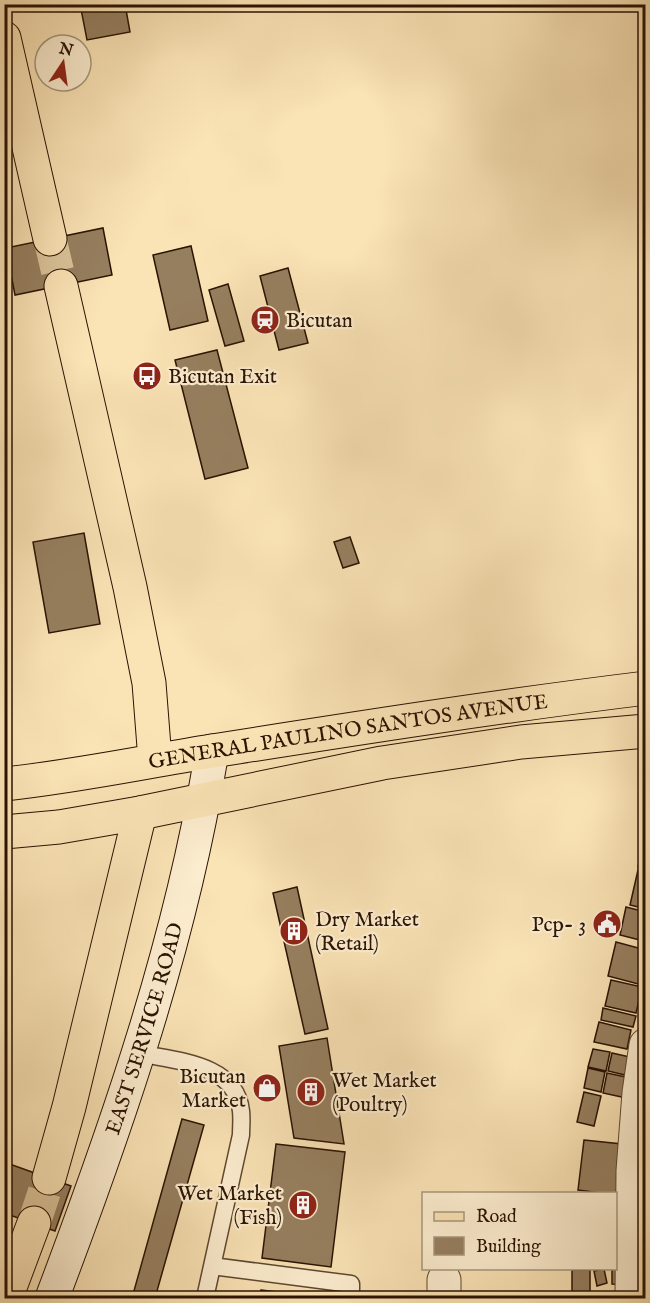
<svg xmlns="http://www.w3.org/2000/svg" width="650" height="1303" viewBox="0 0 650 1303" font-family="'IM FELL English',serif">
<style>
.building{fill:#967f5f;stroke:#2a1302;stroke-width:1.5}
.lines{fill:none;stroke-linecap:round;stroke-linejoin:round}
.highway-tunnel{stroke:#dbc49a;stroke-width:33;stroke-dasharray:33 16;stroke-linecap:butt}
.lane-casing{stroke:#5e472f;stroke-width:19}
.street-casing{stroke:#5e472f;stroke-width:35}
.secondary-casing{stroke:#2a1302;stroke-width:35}
.primary-casing{stroke:#2a1302;stroke-width:35}
.highway-casing{stroke:#2a1302;stroke-width:35}
.lane{stroke:#fcedcf;stroke-width:16}
.street{stroke:#fcedcf;stroke-width:33}
.secondary{stroke:#fcedcf;stroke-width:33}
.primary{stroke:#fae3b5;stroke-width:33}
.highway{stroke:#fae3b5;stroke-width:33}
.labels{text-anchor:middle;stroke-width:4.5;stroke-linejoin:round;paint-order:stroke}
.poi-label{font-size:21px;fill:#2a1302;stroke:#fcedcf;text-anchor:start}
.street-label{font-size:21px;fill:#2a1302;stroke:#fcedcf}
</style>
<rect width="100%" height="100%" fill="#fae3b5"/>
<filter id="stains"><feTurbulence type="fractalNoise" baseFrequency=".00333" numOctaves="4"/><feColorMatrix values="0 0 0 0 .2 0 0 0 0 .09 0 0 0 0 .02 0 0 0 .5 -.17"/></filter>
<radialGradient id="worn" r=".72"><stop offset=".6" stop-color="#630" stop-opacity="0"/><stop offset="1" stop-color="#630" stop-opacity=".3"/></radialGradient>
<path class="building" d="M80 4H125L130 32 87 40Z
M103 228 112 275 15 295 6 248Z
M191 246 208 321 170 330 153 255Z
M288 268 308 343 279 350 260 276Z
M228 284 244 341 225 346 209 290Z
M217 350 248 468 205 479 175 360Z
M84 533 100 624 49 633 33 542Z
M350 537 359 563 343 568 334 542Z
M643 847H646V869L638 867Z
M638 870 646 872V909L630 905Z
M297 887 328 1029 305 1034 273 893Z
M626 907 646 912 640 940 620 935Z
M616 942 646 950V986L608 976Z
M611 980 642 987 636 1013 605 1006Z
M603 1008 636 1016 633 1027 601 1020Z
M599 1022 631 1030 627 1049 594 1042Z
M327 1038 344 1144 294 1138 279 1046Z
M593 1049 610 1052 606 1071 588 1067Z
M612 1053 630 1057 625 1075 608 1071Z
M588 1068 605 1072 601 1092 584 1088Z
M607 1073 635 1079 631 1099 603 1093Z
M584 1092 601 1096 594 1126 577 1122Z
M182 1119 204 1125 155 1298H132Z
M584 1140 622 1144 616 1195 578 1190Z
M276 1144 345 1152 331 1267 262 1258Z
M4 1162 71 1186 55 1231 4 1213Z
M616 1265H631V1285L612 1284V1268H616Z
M604 1269 607 1283 597 1286 594 1271Z
M572 1270H590V1294L572 1293Z
M261 1290 325 1298H260Z
M435 1292 436 1298H400Z
M606 1293V1298H576V1296Z"/>
<g class="lines">
<path class="highway-tunnel" d="M50 239 61 286
M34 1223 49 1178"/>
<g class="lane-casing">
<path id="lane" d="M139 1053C175 1061 236 1063 241 1111 242 1119 241 1127 241 1135L205 1298
M212 1266 351 1284V1298"/>
</g>
<g class="street-casing">
<path id="street" d="M444 1280V1298
M632 1298 633 1171 639 1093 646 1045"/>
</g>
<g class="secondary-casing">
<g id="secondary">
<path id="s1" d="M52 1298C119 1121 182 939 212 751"/>
</g>
</g>
<g class="primary-casing">
<g id="primary">
<path id="s2" d="M4 784C72 777 139 763 206 752 352 729 499 706 646 688"/>
<path d="M4 832 59 827 140 813 382 763 521 742 646 731"/>
</g>
</g>
<g class="highway-casing">
<path id="highway" d="M4 38 50 239
M61 286 130 587 149 683 155 760
M49 1178 69 1107 140 813
M6 1298 34 1223"/>
</g>
<use href="#lane" class="lane"/>
<use href="#street" class="street"/>
<use href="#secondary" class="secondary"/>
<use href="#primary" class="primary"/>
<use href="#highway" class="highway"/>
</g>
<defs>
<g id="station-disc" transform="scale(1.5)"><circle r="9.5" fill="#8f2418" stroke="#fcedcf"/><path d="M-3-6H3Q5-6 5-4V2Q5 4 3 4L4.5 6H3L1.5 4h-3L-3 6H-4.5L-3 4Q-5 4-5 2V-4Q-5-6-3-6ZM-3.5-4v3h7v-3ZM-3.5 1v1.5H-2V1ZM2 1v1.5H3.5V1Z" fill="#fff"/></g>
<g id="bus-disc" transform="scale(1.5)"><circle r="9.5" fill="#8f2418" stroke="#fcedcf"/><path d="M-5-6H5V4H4V6H2V4H-2V6H-4V4H-5ZM-3.5-4V0h7V-4ZM-3.5 1.2v1.5H-2V1.2ZM2 1.2v1.5H3.5V1.2Z" fill="#fff"/></g>
<g id="civic-disc" transform="scale(1.5)"><circle r="9.5" fill="#8f2418" stroke="#fcedcf"/><path d="M-.6-6.5H3V-4.5H.6V-3L4-1V1h2V6H-6V1h2V-1L-.6-3ZM-1.2 2.5V6h2.4V2.5Z" fill="#fff"/></g>
<g id="building-disc" transform="scale(1.5)"><circle r="9.5" fill="#8f2418" stroke="#fcedcf"/><path d="M-4-6H4V6H1V3H-1V6H-4ZM-2.5-4.3h1.7v1.8h-1.7ZM.8-4.3h1.7v1.8H.8ZM-2.5-1h1.7V.8h-1.7ZM.8-1h1.7V.8H.8Z" fill="#fff"/></g>
<g id="shop-disc" transform="scale(1.5)"><circle r="9.5" fill="#8f2418" stroke="#fcedcf"/><path d="M-5-2.5h2.3a2.7 3.5 0 0 1 5.4 0H5L5.5 6h-11ZM-1.5-2.5h3a1.5 2.3 0 0 0-3 0Z" fill="#fff"/></g>
</defs>
<g fill-rule="evenodd">
<use href="#station-disc" x="265" y="320"/>
<use href="#bus-disc" x="147" y="376"/>
<use href="#civic-disc" x="607" y="924"/>
<use href="#building-disc" x="294" y="931"/>
<use href="#shop-disc" x="267" y="1088"/>
<use href="#building-disc" x="311" y="1092"/>
<use href="#building-disc" x="303" y="1205"/>
</g>
<g class="labels">
<g class="poi-label">
<text x="286" y="327">Bicutan</text>
<text x="168" y="383">Bicutan Exit</text>
<text x="315" y="926">Dry Market<tspan x="315" dy="24">(Retail)</tspan></text>
<text x="586" y="931" text-anchor="end">Pcp- 3</text>
<text x="246" y="1083" text-anchor="end">Bicutan<tspan x="246" dy="24">Market</tspan></text>
<text x="332" y="1087">Wet Market<tspan x="332" dy="24">(Poultry)</tspan></text>
<text x="282" y="1200" text-anchor="end">Wet Market<tspan x="282" dy="24">(Fish)</tspan></text>
</g>
<g class="street-label">
<text dy="7" stroke="none"><textPath href="#s2" startOffset="348">GENERAL PAULINO SANTOS AVENUE</textPath></text>
<text dy="7" stroke="none"><textPath href="#s1" startOffset="285">EAST SERVICE ROAD</textPath></text>
</g>
</g>
<rect width="650" height="1303" fill="none" stroke="#fae3b5" stroke-width="24"/>
<rect x="6" y="6" width="638" height="1291" fill="none" stroke="#2a1302" stroke-width="3"/>
<rect x="12" y="12" width="626" height="1279" fill="none" stroke="#2a1302" stroke-width="1.5"/>
<rect x="422" y="1192" width="195" height="78" fill="#fcedcf" stroke="#a8967d" stroke-width="1.5"/>
<rect x="434" y="1212" width="30" height="9" fill="#fae3b5" stroke="#a8967d" stroke-width="1.5"/>
<text x="476" y="1222" font-size="18" fill="#2a1302">Road</text>
<rect x="434" y="1237" width="30" height="18" fill="#967f5f" stroke="#a8967d" stroke-width="1.5"/>
<text x="476" y="1252" font-size="18" fill="#2a1302">Building</text>
<g transform="translate(63 63) rotate(13)"><circle r="28" fill="#fcedcf" stroke="#a8967d" stroke-width="1.5"/>
<path d="M0-4.5L10 22L0 15L-10 22Z" fill="#8f2418"/>
<text y="-9" font-size="16" font-weight="bold" text-anchor="middle" fill="#2a1302">N</text>
</g>
<rect width="100%" height="100%" filter="url(#stains)"/>
<rect width="100%" height="100%" fill="url(#worn)"/>
</svg>
